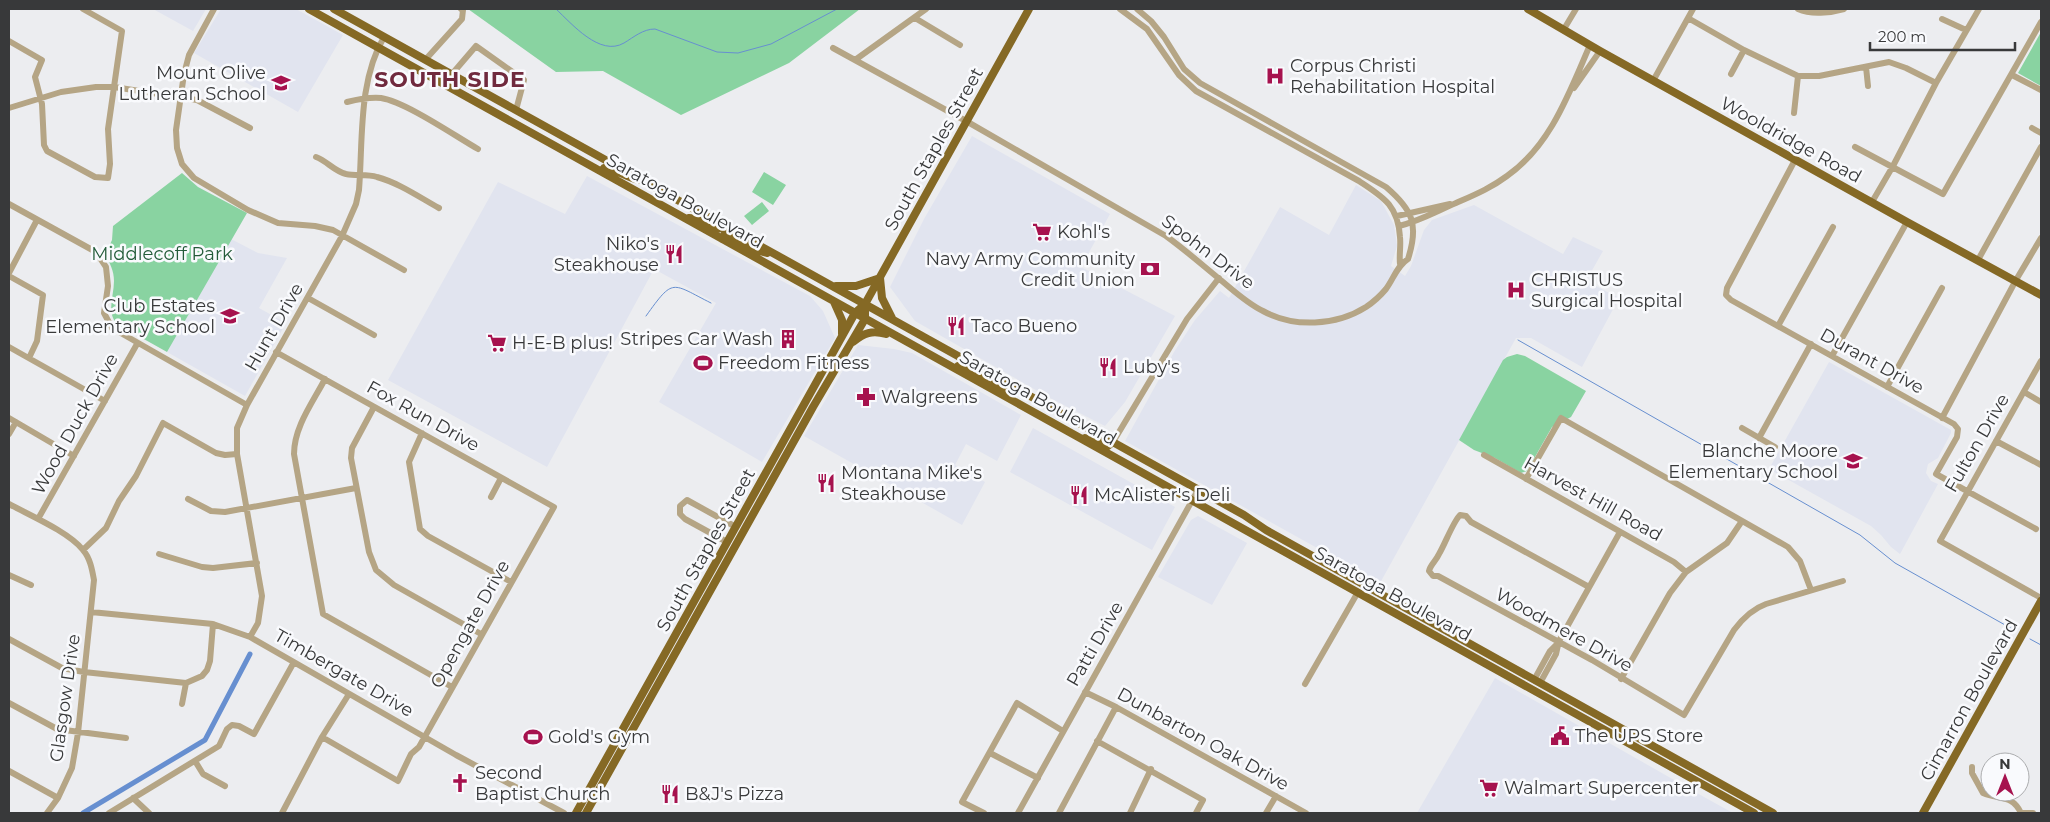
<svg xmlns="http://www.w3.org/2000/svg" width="2050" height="822" viewBox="0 0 2050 822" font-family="Montserrat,sans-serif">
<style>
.built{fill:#e1e4ef}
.green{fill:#89d3a1}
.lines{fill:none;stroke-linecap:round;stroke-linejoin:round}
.stream{stroke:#678fd0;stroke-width:1}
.canal{stroke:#678fd0;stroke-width:5}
.minor{stroke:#b5a585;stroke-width:6}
.major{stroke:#856925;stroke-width:8}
.labels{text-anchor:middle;stroke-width:5;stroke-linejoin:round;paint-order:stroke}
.poi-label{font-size:18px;fill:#38393a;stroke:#f9fafd;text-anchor:start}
.street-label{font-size:18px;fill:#38393a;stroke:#f9fafd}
.park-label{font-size:18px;fill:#245c3a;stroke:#f9fafd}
.district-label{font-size:22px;font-weight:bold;letter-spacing:1px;fill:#702a3e;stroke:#f9fafd}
</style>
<rect width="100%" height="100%" fill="#ecedf0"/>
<path class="built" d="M153 9H206L193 31Z
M221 9H296L343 35 298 112 194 53Z
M972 136 1110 214 1081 267 1175 316 1125 402 1105 426 1048 397 915 321 890 287 924 219Z
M587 176 810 296 823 311 835 338 762 462 659 402 716 303 654 269 547 467 388 380 498 182 565 214Z
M1356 185 1381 201 1394 225 1397 246 1391 266 1405 276 1411 266 1424 230 1432 220 1474 205 1563 254 1573 237 1603 251 1586 281 1619 298 1582 367 1531 338H1516L1380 583 1125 441 1174 352 1195 320 1220 291 1229 298 1280 207 1329 235Z
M231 239 258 253 287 258 259 308 286 323 245 396 167 352Z
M858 345 894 349 912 353 1021 415 997 461 966 444 955 465 985 482 962 525 804 436Z
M1829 362 1951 430V433L1938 458 1928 464 1926 473 1931 481 1938 484 1900 554 1891 547 1881 535 1871 526 1769 469Z
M1033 428 1175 507 1152 550 1010 472Z
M1198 516 1247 543 1212 605 1158 577 1191 520Z
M1495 678 1704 797 1733 813H1417Z"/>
<path class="green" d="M468 9H860L789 63 681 115 603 71 556 72Z
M2041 32V86L2018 73Z
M764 172 786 185 773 205 752 192Z
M182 173 198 187 247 213 167 352 117 324C106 312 114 296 114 281 114 271 110 263 105 255L112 240 113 226Z
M762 202 769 211 752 225 744 216Z
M1517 354 1525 356 1586 391 1571 417 1552 427 1527 471 1521 473 1495 458 1474 450 1459 440 1503 360 1507 357Z"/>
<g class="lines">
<path class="stream" d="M556 9C572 24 600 57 624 43 634 37 643 29 655 29L717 52 738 53 771 44 837 9
M646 316C674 277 671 283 711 303
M1518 340 1860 535 1895 563 2014 630
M2030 639 2041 645"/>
<path class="canal" d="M83 813 205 740 250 654"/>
<path class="minor" d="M214 9 189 55 184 74 176 130 177 148 182 164 194 178 248 210 278 223 315 226 333 230 404 270
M1120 9 1147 29 1179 75 1196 91 1359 181C1383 197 1398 205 1400 237 1401 246 1399 255 1400 264
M1798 9C1811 15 1830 13 1844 9
M915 18 960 45
M1688 18 1744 50 1798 76H1819L1889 62 1906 68 1936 83
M1942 19 1966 30
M1564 29 1576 9
M9 41 42 60 35 77 42 104 44 145 47 151 95 177 108 178 110 164 108 129 122 31 83 9
M833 48 966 121 1166 236C1184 249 1200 263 1217 277 1232 289 1246 303 1263 311 1294 328 1336 326 1366 307 1372 303 1381 295 1386 289 1394 278 1397 266 1408 259 1419 225 1413 210 1386 187L1200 83 1184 69 1164 37 1151 21 1137 9
M426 59 462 19 463 10 461 9
M855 60 926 9
M1866 67 1868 86
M452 74 476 46 524 80 516 110
M1731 74 1744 50
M2012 75 2041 90
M1653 81 1693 9
M1574 88 1600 51
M347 102C359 99 369 97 381 98 406 102 455 136 478 149
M9 108 61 92 96 87H114L197 100 250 128
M1794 113 1798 76
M2032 128 2041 133
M1855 147 1943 194 2041 22
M316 157C327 161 334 171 346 174 356 176 367 174 377 177 399 183 419 197 439 208
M1795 160 1727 288 1726 295 1731 300 1954 424 1958 429 1957 437 1936 474 2036 529
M1872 202 1893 166 1936 83 1979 9
M9 204 96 252 106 267 108 286 104 313 112 328 247 405
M1397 216 1450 204
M1399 226C1420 221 1437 211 1456 203 1474 195 1491 188 1507 176 1551 145 1569 93 1590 45
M1978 260 2041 147
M9 273 37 220
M9 276 43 295 37 341 29 358
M308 298 374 335
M1778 326 1833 227
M9 347 105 401
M276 352 554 507 419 747 411 754 398 781 322 737
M1832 356 1907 222
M2041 361 1940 541 2041 598
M325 379C313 402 294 427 294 454L323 614 452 687
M1887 387 1942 288
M2024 392 2041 402
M374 407 352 448 351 458 369 552 376 570 394 585 481 634
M9 418 74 456
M1942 418 2016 280 2041 238
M1742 428 1775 447
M422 433 409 462 420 529 428 536 511 582
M9 434 16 422
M1759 438 1811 344
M1996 441 2041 465
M1113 442 1187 319 1219 278
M1484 455 1674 562 1686 572
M1526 479 1561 418 1788 547 1800 561 1811 590
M491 497 501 478
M188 499 211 511 225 512 356 488
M9 504C29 515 69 532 83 550 90 558 92 569 94 580L78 733 72 768 58 798 47 813
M38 519 137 344
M727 542 685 519 680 514V506L687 500 736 527
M83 550 106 528 119 501 136 476 163 423 216 453 225 455 237 454
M159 554 202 567 213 568 257 563
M9 575 31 585
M1589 587 1471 522 1466 516 1460 515C1453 522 1445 544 1439 554 1436 561 1430 565 1429 571L1433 576H1438L1592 660 1684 715 1734 630C1743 618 1752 609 1766 604L1843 581
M91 612 213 624 250 637 456 755 564 813
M250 637 258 623 262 596 237 454V428L247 405 342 236 356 204 359 190C363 140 358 81 384 37
M9 639 62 668 84 672 186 683 202 676 207 670 210 661 213 624
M1621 679 1670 593 1686 572 1727 543 1742 521
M1534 680 1550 651 1558 643 1620 532
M1540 683 1556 654 1558 645
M1305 684 1358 592
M1085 692 1116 707 1306 813
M9 703 57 729 126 738
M182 704 186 683
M1097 741 1203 800 1196 813
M990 753 1038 778
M195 761 203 774 225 786
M1972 767V773L1983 793C1999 800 2012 794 2021 813
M9 771 58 798
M133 798 149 813
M109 813 219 746 227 729 232 725 239 726 254 734 294 662
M282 813 322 737 349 694
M984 813 962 802 1017 703 1063 731
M1018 813 1198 490
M1059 813 1116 707
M1130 813 1151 769
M1266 813 1276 796
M2022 813H2033"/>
<path class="major" d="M309 9 1754 813
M334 9 1244 515 1266 530 1773 813
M1528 9 1600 51 1907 222 2041 295
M602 172 604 168C612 167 627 178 639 180
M689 218 698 219 716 229 727 227
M722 239 724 235H729L756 250 767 253
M880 278 882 298 892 318
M836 286H856L880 278
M834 302 842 320V334
M853 342C864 333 872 330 886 334
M956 369 958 366 965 367 1002 388 1018 391
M1085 438 1108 446 1113 442
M576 813 855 313 865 304 1029 9
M586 813 813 407 865 319V304
M1923 813 2041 601"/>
</g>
<defs>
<g id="hospital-bare" transform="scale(1.5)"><path d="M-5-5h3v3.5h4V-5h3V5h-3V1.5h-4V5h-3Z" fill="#a6124e" stroke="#f9fafd" stroke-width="2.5" paint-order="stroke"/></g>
<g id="school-bare" transform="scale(1.5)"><path d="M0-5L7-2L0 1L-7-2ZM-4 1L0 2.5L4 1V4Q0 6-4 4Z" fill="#a6124e" stroke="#f9fafd" stroke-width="2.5" paint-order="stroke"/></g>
<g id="supermarket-bare" transform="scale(1.5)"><path d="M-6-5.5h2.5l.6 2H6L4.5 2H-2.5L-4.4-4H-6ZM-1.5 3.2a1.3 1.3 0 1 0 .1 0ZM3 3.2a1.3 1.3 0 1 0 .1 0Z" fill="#a6124e" stroke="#f9fafd" stroke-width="2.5" paint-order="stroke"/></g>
<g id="restaurant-bare" transform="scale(1.5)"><path d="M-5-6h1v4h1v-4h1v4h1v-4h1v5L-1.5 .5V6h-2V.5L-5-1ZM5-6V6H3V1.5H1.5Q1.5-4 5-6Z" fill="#a6124e" stroke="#f9fafd" stroke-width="2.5" paint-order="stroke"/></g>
<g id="bank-bare" transform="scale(1.5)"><path d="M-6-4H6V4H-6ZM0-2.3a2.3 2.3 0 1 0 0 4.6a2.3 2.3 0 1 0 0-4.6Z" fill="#a6124e" stroke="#f9fafd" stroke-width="2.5" paint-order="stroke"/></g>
<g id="building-bare" transform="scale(1.5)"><path d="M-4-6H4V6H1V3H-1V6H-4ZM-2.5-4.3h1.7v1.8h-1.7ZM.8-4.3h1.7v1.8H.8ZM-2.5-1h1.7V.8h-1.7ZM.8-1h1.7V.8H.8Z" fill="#a6124e" stroke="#f9fafd" stroke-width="2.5" paint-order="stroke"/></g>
<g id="stadium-bare" transform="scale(1.5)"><path d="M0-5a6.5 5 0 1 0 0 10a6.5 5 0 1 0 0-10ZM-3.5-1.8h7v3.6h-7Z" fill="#a6124e" stroke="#f9fafd" stroke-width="2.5" paint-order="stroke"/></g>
<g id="pharmacy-bare" transform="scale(1.5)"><path d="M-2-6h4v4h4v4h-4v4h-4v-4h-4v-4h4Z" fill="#a6124e" stroke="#f9fafd" stroke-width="2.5" paint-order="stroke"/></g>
<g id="civic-bare" transform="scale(1.5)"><path d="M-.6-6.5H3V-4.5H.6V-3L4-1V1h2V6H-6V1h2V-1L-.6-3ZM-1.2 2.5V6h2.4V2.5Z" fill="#a6124e" stroke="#f9fafd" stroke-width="2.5" paint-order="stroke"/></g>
<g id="church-bare" transform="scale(1.5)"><path d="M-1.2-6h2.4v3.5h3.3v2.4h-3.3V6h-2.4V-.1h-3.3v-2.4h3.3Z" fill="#a6124e" stroke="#f9fafd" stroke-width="2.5" paint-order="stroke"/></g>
</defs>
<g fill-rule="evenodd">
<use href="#hospital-bare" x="1275" y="76"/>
<use href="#school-bare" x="281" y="83"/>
<use href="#supermarket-bare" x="1042" y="232"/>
<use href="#restaurant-bare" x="674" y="254"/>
<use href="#bank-bare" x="1150" y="269"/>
<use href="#hospital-bare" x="1516" y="290"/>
<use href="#school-bare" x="230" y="316"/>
<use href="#restaurant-bare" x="956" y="326"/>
<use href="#building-bare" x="788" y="339"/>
<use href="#supermarket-bare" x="497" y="343"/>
<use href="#stadium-bare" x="703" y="363"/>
<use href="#restaurant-bare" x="1108" y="367"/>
<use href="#pharmacy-bare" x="866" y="397"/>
<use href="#school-bare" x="1853" y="461"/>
<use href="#restaurant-bare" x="826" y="483"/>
<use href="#restaurant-bare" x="1079" y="495"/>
<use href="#civic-bare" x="1560" y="736"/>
<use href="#stadium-bare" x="533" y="737"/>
<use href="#church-bare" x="460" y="783"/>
<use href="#supermarket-bare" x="1489" y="788"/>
<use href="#restaurant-bare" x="670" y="794"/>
</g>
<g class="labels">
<g class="poi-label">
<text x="1290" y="72">Corpus Christi<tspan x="1290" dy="21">Rehabilitation Hospital</tspan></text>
<text x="266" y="79" text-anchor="end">Mount Olive<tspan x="266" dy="21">Lutheran School</tspan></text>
<text x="1057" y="238">Kohl's</text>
<text x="659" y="250" text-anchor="end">Niko's<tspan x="659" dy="21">Steakhouse</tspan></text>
<text x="1135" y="265" text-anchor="end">Navy Army Community<tspan x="1135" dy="21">Credit Union</tspan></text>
<text x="1531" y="286">CHRISTUS<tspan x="1531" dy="21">Surgical Hospital</tspan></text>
<text x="215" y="312" text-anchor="end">Club Estates<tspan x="215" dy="21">Elementary School</tspan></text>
<text x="971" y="332">Taco Bueno</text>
<text x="773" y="345" text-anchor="end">Stripes Car Wash</text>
<text x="512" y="349">H-E-B plus!</text>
<text x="718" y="369">Freedom Fitness</text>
<text x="1123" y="373">Luby's</text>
<text x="881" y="403">Walgreens</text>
<text x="1838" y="457" text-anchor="end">Blanche Moore<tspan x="1838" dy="21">Elementary School</tspan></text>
<text x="841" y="479">Montana Mike's<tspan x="841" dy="21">Steakhouse</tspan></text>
<text x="1094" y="501">McAlister's Deli</text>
<text x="1575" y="742">The UPS Store</text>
<text x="548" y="743">Gold's Gym</text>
<text x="475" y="779">Second<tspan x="475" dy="21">Baptist Church</tspan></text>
<text x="1504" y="794">Walmart Supercenter</text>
<text x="685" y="800">B&amp;J's Pizza</text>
</g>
<g class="street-label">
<text transform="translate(1791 140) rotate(29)" y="6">Wooldridge Road</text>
<text transform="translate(934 149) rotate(-61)" y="6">South Staples Street</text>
<text transform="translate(685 201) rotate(29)" y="6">Saratoga Boulevard</text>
<text transform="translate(1208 252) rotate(37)" y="6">Spohn Drive</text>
<text transform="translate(274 327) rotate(-60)" y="6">Hunt Drive</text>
<text transform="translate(1872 361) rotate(29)" y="6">Durant Drive</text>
<text transform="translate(1038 398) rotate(29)" y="6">Saratoga Boulevard</text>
<text transform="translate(423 416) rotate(29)" y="6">Fox Run Drive</text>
<text transform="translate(75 424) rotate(-61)" y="6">Wood Duck Drive</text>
<text transform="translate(1977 443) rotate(-60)" y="6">Fulton Drive</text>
<text transform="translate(1593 499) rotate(29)" y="6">Harvest Hill Road</text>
<text transform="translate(706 550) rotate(-61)" y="6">South Staples Street</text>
<text transform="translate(1393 594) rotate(29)" y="6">Saratoga Boulevard</text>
<text transform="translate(470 624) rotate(-61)" y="6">Opengate Drive</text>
<text transform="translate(1564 630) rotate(29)" y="6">Woodmere Drive</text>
<text transform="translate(1095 644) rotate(-60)" y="6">Patti Drive</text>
<text transform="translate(344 673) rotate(30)" y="6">Timbergate Drive</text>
<text transform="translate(65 698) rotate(-82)" y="6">Glasgow Drive</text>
<text transform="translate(1969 700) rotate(-61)" y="6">Cimarron Boulevard</text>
<text transform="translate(1203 739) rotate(29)" y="6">Dunbarton Oak Drive</text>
</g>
<g class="park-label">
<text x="162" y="260">Middlecoff Park</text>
</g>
<g class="district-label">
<text x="450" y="87">SOUTH SIDE</text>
</g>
</g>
<rect width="2050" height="822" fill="none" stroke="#38393a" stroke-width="20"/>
<g transform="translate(2005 777)"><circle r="24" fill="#f9fafd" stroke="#acadaf"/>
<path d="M0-4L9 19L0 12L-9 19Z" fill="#a6124e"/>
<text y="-8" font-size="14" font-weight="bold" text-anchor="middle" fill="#38393a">N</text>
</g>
<path d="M1870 42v8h145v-8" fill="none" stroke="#38393a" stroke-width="2.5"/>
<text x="1878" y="42" font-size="15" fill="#38393a" stroke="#f9fafd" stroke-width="4" paint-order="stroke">200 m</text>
</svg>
